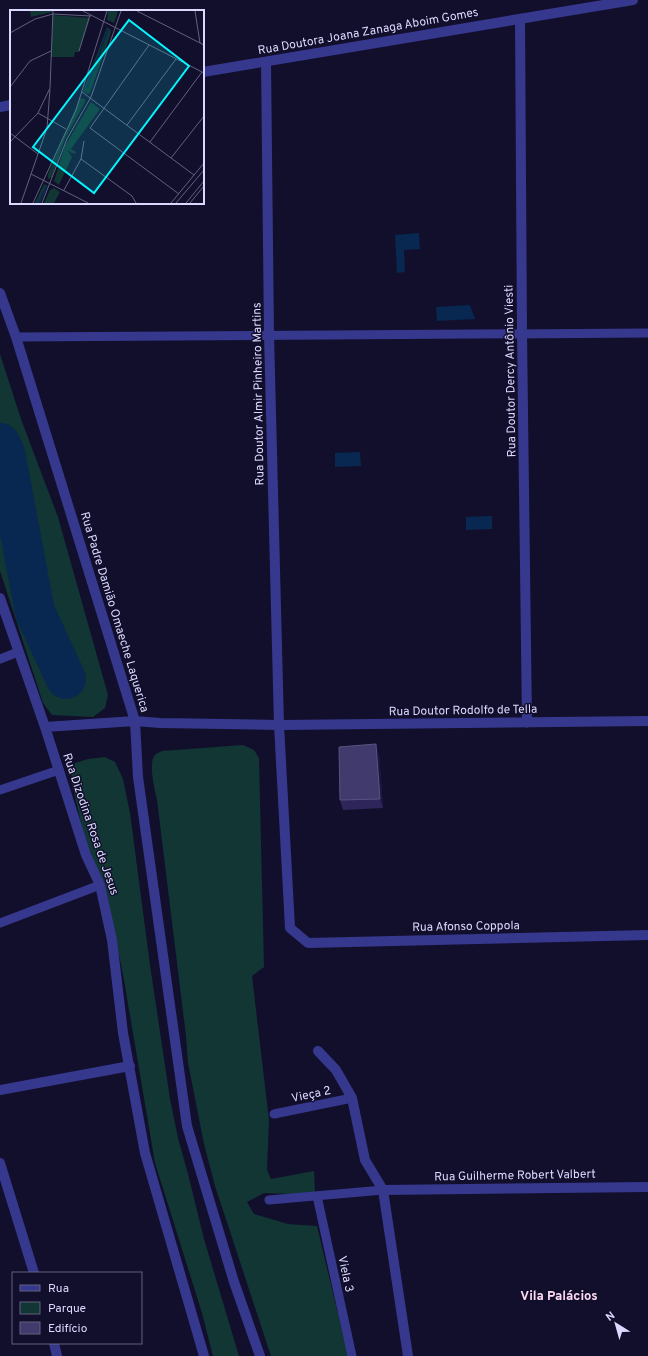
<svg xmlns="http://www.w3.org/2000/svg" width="648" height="1356" viewBox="0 0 648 1356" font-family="Overpass,sans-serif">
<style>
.green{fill:#113633}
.water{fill:#082851}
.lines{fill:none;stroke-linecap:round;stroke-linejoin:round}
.river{stroke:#082851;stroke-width:40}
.service{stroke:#36388e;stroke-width:9}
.minor{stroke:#36388e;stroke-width:10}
.tertiary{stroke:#36388e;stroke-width:10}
.wall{fill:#2e265a}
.shaded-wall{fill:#1b1540}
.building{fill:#413a6c;stroke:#595383}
.labels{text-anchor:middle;stroke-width:3;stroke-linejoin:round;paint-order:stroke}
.street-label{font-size:12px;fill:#dbd9ff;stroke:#120f2c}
.neighbourhood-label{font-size:13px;font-weight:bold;fill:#ffdbf4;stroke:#120f2c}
.inset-river{fill:none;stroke:#082851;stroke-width:2}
.inset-road{fill:none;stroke:#626080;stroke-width:1}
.view{fill:#05f6ff;fill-opacity:0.15;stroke:#05f6ff;stroke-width:2}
.inset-edge{fill:none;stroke:#dbd9ff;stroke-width:2}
</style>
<rect width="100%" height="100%" fill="#120f2c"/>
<path class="green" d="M0 354 21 419 58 517 108 695 105 708 93 717 52 715 43 703 0 571Z
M243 745 254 750 259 758 264 967 252 976 269 1120 267 1170 271 1179 314 1171 315 1192 293 1194 264 1193 247 1202 254 1214 288 1224 317 1226 348 1356H271L215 1186 204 1144 188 1063 186 1036 157 800C155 790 147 761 156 754 158 753 160 752 162 751Z
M105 757 115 762 123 779 130 813 150 965 170 1099 178 1138 188 1174 204 1239 239 1356H213L202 1313 155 1163 124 980 105 884 92 858 82 827 71 780 72 768 75 763 88 759Z"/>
<path class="water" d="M419 233 420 249 404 250 405 272 397 273 395 235Z
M470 305 475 319 437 321 436 307Z
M360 452 361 466 335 467V453Z
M492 516V529L466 530V517Z"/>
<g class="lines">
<path class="river" d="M0 443 5 453 35 612 66 679"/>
<path class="service" d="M16 337 648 333
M0 659 18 652
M0 790 59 770
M0 923 100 885
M274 1114 352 1098
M317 1196 352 1356
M269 1200 383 1190"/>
<path class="minor" d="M520 19 522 334 527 723
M266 62 269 335 279 725 290 928 308 943 648 935
M0 293 16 337 135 721 138 777 187 1126 234 1282 260 1356
M0 598 45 727 86 855 100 885 112 940 123 1033 145 1153 204 1356
M45 727 135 721 160 723 279 725 648 721
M318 1051 336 1070 352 1098 365 1160 383 1190 408 1356
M0 1090 130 1066
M0 1163 34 1273
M383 1190 648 1187
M54 1343 57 1356"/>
<path class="tertiary" d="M203 72 633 0
M0 107 11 105"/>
</g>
<path class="wall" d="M379 754 383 808 343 810 340 800Z"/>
<path class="shaded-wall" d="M376 744 379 754 383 808 380 799Z"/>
<path class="building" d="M376 744 380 799 340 800 339 747Z"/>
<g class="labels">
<g class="street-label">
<text transform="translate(368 31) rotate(-10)" y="4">Rua Doutora Joana Zanaga Aboim Gomes</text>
<text transform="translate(510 371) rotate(-91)" y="4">Rua Doutor Dercy Antônio Viesti</text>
<text transform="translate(258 394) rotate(-91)" y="4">Rua Doutor Almir Pinheiro Martins</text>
<text transform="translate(115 612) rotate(73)" y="4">Rua Padre Damião Omaeche Laquerica</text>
<text transform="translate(463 710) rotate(-1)" y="4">Rua Doutor Rodolfo de Tella</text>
<text transform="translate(91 824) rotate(71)" y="4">Rua Dizodina Rosa de Jesus</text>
<text transform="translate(466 926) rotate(-1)" y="4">Rua Afonso Coppola</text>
<text transform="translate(311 1094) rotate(-12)" y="4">Vieça 2</text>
<text transform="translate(515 1175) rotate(-1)" y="4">Rua Guilherme Robert Valbert</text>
<text transform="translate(346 1274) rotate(78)" y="4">Viela 3</text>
</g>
<g class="neighbourhood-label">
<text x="559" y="1300">Vila Palácios</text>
</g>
</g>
<g transform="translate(10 10)">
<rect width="194" height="194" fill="#120f2c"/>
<path d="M20 1H42V2L21 7ZM98 1H108L104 13 97 10ZM43 5 80 8 69 42H65L64 47H41ZM97 17 101 20 100 26 80 83 77 84 73 81ZM70 88 75 89V92L55 129 42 167 38 169V164ZM81 92 90 99 61 139 66 142 64 144 57 140 62 147 49 175 44 171 55 136ZM34 174 38 176 30 193H25ZM44 178 50 182 44 193H34L40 180Z" fill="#113633"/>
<path class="inset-river" d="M77 78 98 19M29 193 37 176"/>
<path class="inset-road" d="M73 1 194 63M127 1 194 35M185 1 190 33M0 23 25 9 43 4 81 6M139 35 80 118 169 184M69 41 80 5M0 77 20 51 41 41M72 82 184 165M28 103 56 119M117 115 166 49M0 123 28 144M0 132 28 103 40 78 43 1M140 132 192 62M161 148 194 106M71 149 122 186 126 193M21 164 78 193M54 180 71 149 74 131M11 193 37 118 40 79M23 193 66 100 97 1M32 193 57 129 81 87 111 1M161 193 194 153M166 193 194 160M176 193 194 171M180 193 194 176"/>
<path class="view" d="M119 10 179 56 84 183 23 137Z"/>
<rect width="194" height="194" class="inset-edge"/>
</g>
<rect x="12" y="1272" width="130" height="72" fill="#120f2c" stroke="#626080"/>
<rect x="20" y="1285" width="20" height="6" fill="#36388e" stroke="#626080"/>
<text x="48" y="1292" font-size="12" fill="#dbd9ff">Rua</text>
<rect x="20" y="1302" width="20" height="12" fill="#113633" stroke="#626080"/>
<text x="48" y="1312" font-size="12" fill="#dbd9ff">Parque</text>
<rect x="20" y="1322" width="20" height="12" fill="#413a6c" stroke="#626080"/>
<text x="48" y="1332" font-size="12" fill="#dbd9ff">Edifício</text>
<g transform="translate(616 1324) rotate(323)" stroke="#120f2c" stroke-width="3" paint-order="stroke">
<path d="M0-3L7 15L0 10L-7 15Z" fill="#dbd9ff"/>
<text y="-6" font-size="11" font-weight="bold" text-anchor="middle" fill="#dbd9ff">N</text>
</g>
</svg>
